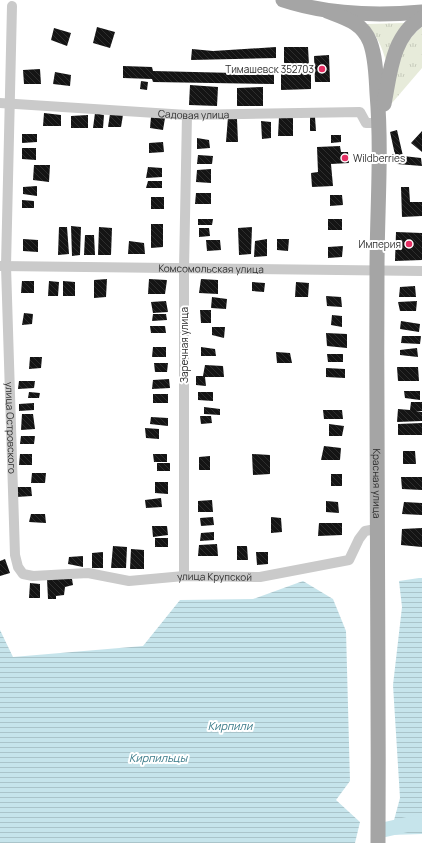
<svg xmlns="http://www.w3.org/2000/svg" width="422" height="843" viewBox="0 0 422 843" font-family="Manrope,sans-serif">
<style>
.grass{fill:url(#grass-tufts)}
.water{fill:url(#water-rules)}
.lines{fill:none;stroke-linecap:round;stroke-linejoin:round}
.river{stroke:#c6e4eb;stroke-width:15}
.building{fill:url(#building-back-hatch)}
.minor{stroke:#cacaca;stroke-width:10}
.primary{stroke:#a5a5a5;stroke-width:15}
.poi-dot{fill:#e42f63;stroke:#fff;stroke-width:1.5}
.labels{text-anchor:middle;stroke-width:4;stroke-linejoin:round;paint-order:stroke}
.poi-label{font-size:10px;fill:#2d2d2d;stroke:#fff;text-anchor:end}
.street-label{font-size:10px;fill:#2d2d2d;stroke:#fff}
.water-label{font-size:11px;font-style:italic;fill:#3a7a88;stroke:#fff}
</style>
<defs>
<pattern id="grass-tufts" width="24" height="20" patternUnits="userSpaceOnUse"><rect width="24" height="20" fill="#e7ebda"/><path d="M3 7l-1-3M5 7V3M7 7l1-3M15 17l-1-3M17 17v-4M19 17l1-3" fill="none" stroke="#c6cabb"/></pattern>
<pattern id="water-rules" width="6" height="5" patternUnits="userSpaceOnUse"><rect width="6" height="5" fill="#c6e4eb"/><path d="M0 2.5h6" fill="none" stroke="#aac4ca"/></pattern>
<pattern id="building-back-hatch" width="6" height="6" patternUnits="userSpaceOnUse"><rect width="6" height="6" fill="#141414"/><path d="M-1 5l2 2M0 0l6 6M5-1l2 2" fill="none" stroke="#2e2e2e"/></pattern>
</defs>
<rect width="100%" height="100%" fill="#fff"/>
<path class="grass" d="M405 23 386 61C382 47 377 36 367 24Z
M422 27V68L392 103C394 76 399 44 422 27Z"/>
<path class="water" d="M419 578H422V834L390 835 400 798 393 685 402 607 399 581Z
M303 581 333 599 346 631 350 781 336 800 360 822 355 843H0V630L13 657 143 646 180 600 253 599Z"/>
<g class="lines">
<path class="river" d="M383 830 422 821"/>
</g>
<path class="building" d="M97 27 115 32 110 48 93 43Z
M54 28 71 33 67 46 51 40Z
M276 47V58L191 60 192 49 213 51Z
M284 47H308L309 65H284Z
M329 55 330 82H315L314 56Z
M123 66 152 67 153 71 274 74V84L153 82 152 79 123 78Z
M40 69 41 84H24L23 70Z
M55 72 71 75 70 86 53 84Z
M311 72V89L281 90V73Z
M141 81 148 82 147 90 140 89Z
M190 85 218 87 217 106 189 105Z
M263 87V106H237V88Z
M44 113 61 115V126H43Z
M95 113 104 115 103 128H93Z
M110 114 123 115 121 127H108Z
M88 115V128H71V116Z
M151 117 165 118 163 130 150 128Z
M228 117 237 119 238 142H226Z
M279 117 293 118V136H278Z
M310 117H315L316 131H310Z
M261 121 271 122V138L262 139Z
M397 130 403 156 421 158 422 166 397 164 390 132Z
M422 131V152L411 143Z
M22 134H37V142L22 143Z
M331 135H341V142L331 143Z
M197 138 209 140 210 148 197 149Z
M163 142 164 152 149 153V143Z
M340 146 341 152H348L349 163 331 164 333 186 312 187 311 173 318 172 317 147Z
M22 148H36V160L22 159Z
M198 155 213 156 212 164H197Z
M34 165H50L49 182 33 180Z
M148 167 162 168V177L146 178Z
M211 169V183L196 182 197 170Z
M148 181H162V188H146Z
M37 186V196L23 194V187Z
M401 187H409L410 202H422V216L402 217Z
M196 193H211V204H195Z
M330 195H342L343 205 330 206Z
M151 197H164V209H151Z
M22 200 34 201V208H22Z
M198 219H213L212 225H198Z
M328 219H342V230H328Z
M151 224H163V247L151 248Z
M71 226 81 227 80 255 72 256Z
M59 227H67L69 254 58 255Z
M99 227 112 228 111 255H98Z
M252 227 251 254 239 255 238 228Z
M199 228H209L210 236 199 237Z
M396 232 422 233V260L395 261Z
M85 235H94L95 255H84Z
M23 239 38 240V252L23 251Z
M267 239V256L254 257 255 241Z
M277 239H289L288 251 277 250Z
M206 240H220L221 250 207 251Z
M129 241 144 243 145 254H128Z
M343 246 342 257 328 258V247Z
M107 279 106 297 94 298V280Z
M149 279 167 280 165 294H148Z
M201 279 218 280V294L199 293Z
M22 281H34V293H21Z
M49 281 59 282 58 296H48Z
M63 281 75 282V296H63Z
M252 282 265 283 264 292 252 291Z
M296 282 309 283 308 297H295Z
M415 286 416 297H399L400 287Z
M326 296 341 297 342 307 327 306Z
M212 297 227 299 226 309 211 308Z
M166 301 168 312 153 313 151 302Z
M417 301 416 311H400L398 302Z
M200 310H211V323H201Z
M24 313 33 314 32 324 22 325Z
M153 314H166L167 320 152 321Z
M332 315 342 316V327L331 325Z
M401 321 420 324 419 332 400 329Z
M150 326H165L166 333H151Z
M212 327H225L224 338 212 335Z
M326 333 347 334V348L327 346Z
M402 336H421L420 344 401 343Z
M153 347H166V357H152Z
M201 347 215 349 216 356H201Z
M417 348 418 357 400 355V350Z
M276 352 290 353 292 363H277Z
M327 354H343V362H328Z
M30 357H42L41 368 29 369Z
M154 363H168L167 372H155Z
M205 365 223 366 224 377H205L206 386 196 385V376H203Z
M397 367H418L419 381H398Z
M326 368 345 369V378L326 377Z
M169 379 170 388 152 389 153 380Z
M19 381H35L34 388 18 389Z
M404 391H420V400L405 398Z
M29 392 40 393 39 398H28Z
M198 392H213V401L198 400Z
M153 394H168V403H153Z
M411 402H422V411H416L422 412V421L397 422 398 409 410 410Z
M34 403V410L19 411V404Z
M204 407 220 409V415L204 414Z
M323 410H342L343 419H324Z
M22 414H33L35 429 21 430Z
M200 416H211L212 423 201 424Z
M151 417 168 418V426L150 424Z
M422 423V435H398V424Z
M329 424 344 426 342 436H329Z
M145 428 159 429V439L146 438Z
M21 436H35L34 444H20Z
M324 446 341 448 340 460H321Z
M403 451H415L416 464H403Z
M20 454H32V465H19Z
M153 454H167V462H154Z
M252 454 270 455V474L253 475Z
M210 456V470H199V457Z
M157 463H170V471H157Z
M32 473H46L45 483H31Z
M331 474H342V486H331Z
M401 477H422V490L402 489Z
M155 482H168V494L155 493Z
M17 487H31L32 496 16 497Z
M161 498 162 507 146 508 145 500Z
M212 500 213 512H198V501Z
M326 501 338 502 339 513 326 512Z
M404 502 422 503V515L402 514Z
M31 514H45L46 523 29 522Z
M213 517 214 525 201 526 200 518Z
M271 517 281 518 282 532 271 533Z
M319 523H342V535L318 536Z
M152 526H167L168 535 153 537Z
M422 528V547L401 545 402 529Z
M214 532V540L200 541 201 533Z
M155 538H168V547H155Z
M217 544 218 556H198L199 545Z
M113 546 127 547 126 568H111Z
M237 546H247L248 560H237Z
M131 549 144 550V569H130Z
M103 552V568H92V553Z
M256 552H268V564L257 565Z
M83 556V567L68 564 69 557Z
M5 559 10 573 0 576V561Z
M47 579H72L73 585 65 587 64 595 56 596V599H48Z
M30 583 40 584V598H29Z"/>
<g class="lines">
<g class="minor">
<path id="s1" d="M12 6 6 266 15 555 18 567 23 574 33 576 88 573 129 581 184 576 260 577 349 560 359 539 365 531 376 529"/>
<path id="s2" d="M0 103 187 115 360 112 366 123H380"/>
<path id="s3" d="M0 266 422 271"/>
<path d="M184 576V269L187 115"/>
</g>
<g class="primary">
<path d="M283 0C328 15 375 16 422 12"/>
<path id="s4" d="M327 11C345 18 362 22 370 42 376 58 376 77 377 93 382 152 377 211 377 270 376 461 379 652 378 843"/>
<path d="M384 104C390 74 392 35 422 18"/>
</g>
</g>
<g class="poi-dot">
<circle cx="322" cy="69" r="4"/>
<circle cx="345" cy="158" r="4"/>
<circle cx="409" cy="244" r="4"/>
</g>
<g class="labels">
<g class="poi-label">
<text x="314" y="73">Тимашевск 352703</text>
<text x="353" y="162" text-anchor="start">Wildberries</text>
<text x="401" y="248">Империя</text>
</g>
<g class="street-label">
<text dy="4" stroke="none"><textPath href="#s2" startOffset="194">Садовая улица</textPath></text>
<text dy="4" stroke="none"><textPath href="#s3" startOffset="211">Комсомольская улица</textPath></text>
<text transform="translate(184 345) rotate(-90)" y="4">Заречная улица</text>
<text dy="4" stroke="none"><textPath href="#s1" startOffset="422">улица Островского</textPath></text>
<text dy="4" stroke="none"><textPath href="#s4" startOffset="497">Красная улица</textPath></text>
<text dy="4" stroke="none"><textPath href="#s1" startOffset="763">улица Крупской</textPath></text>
</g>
<g class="water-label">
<text x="230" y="730">Кирпили</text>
<text x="158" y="762">Кирпильцы</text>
</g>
</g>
</svg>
